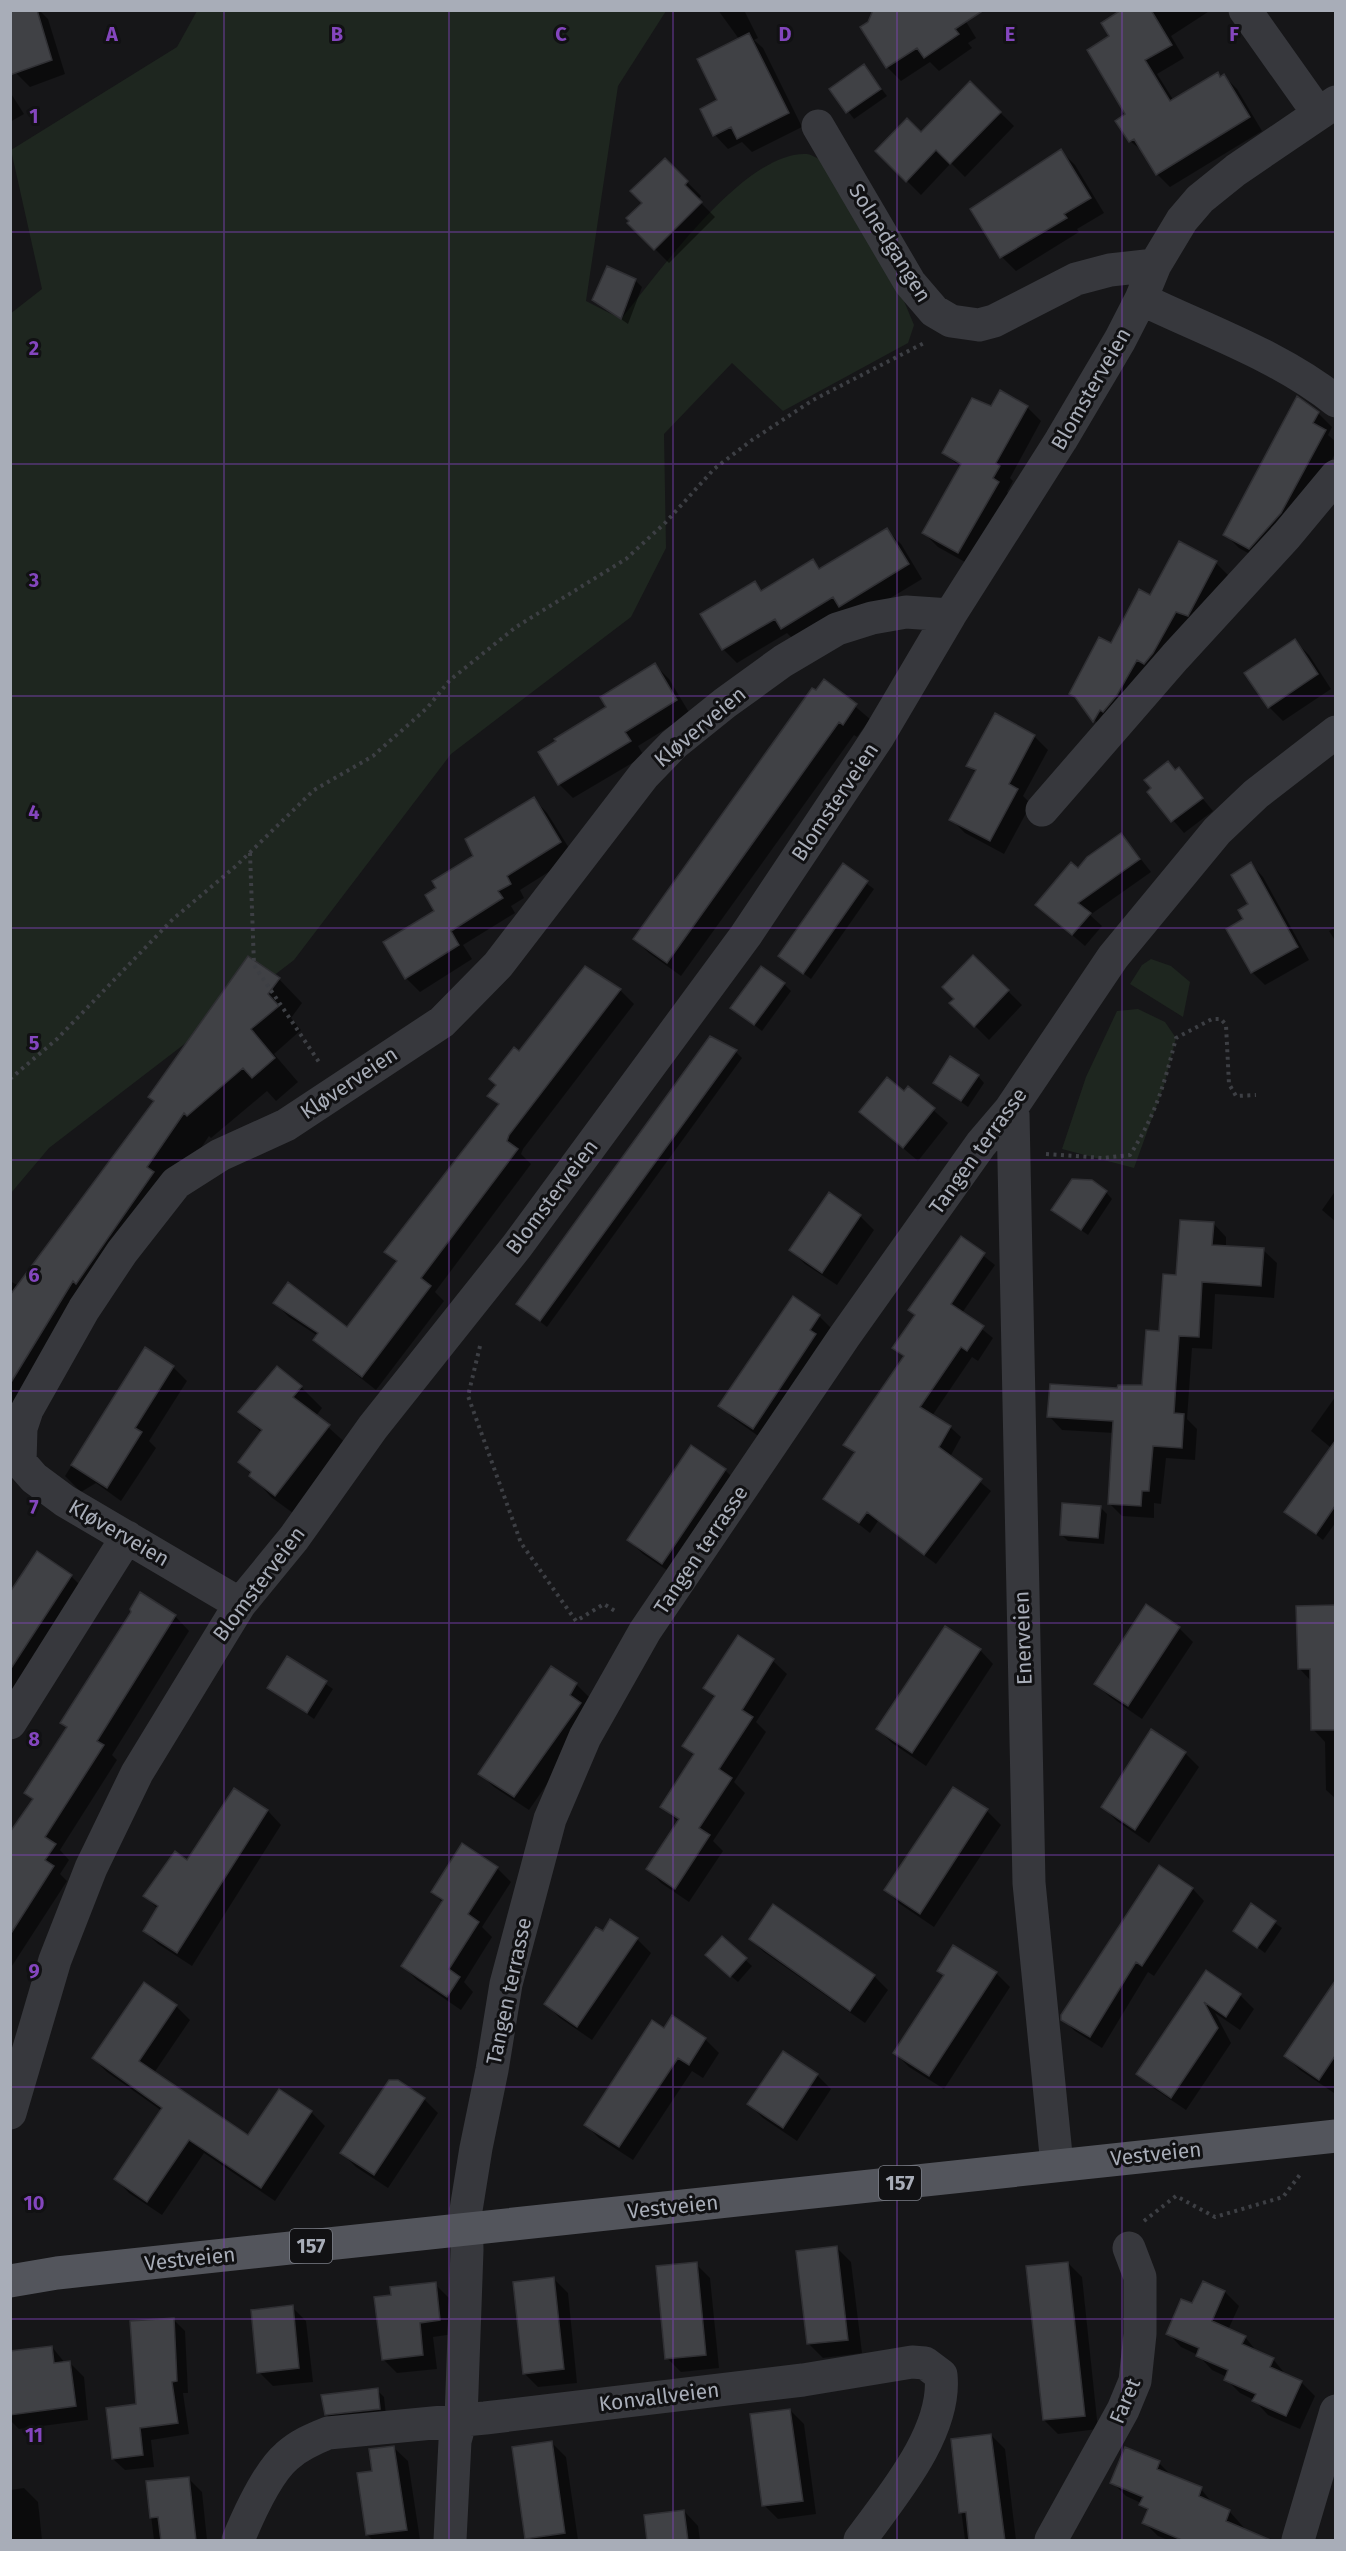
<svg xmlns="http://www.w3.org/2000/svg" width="1346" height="2551" viewBox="0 0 1346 2551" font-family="'Fira Sans',sans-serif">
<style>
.green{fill:#1e261f}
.shadow{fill:#0007}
.building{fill:#404145;stroke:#303034;stroke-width:1.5}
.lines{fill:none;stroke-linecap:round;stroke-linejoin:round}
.path{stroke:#3d3f44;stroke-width:4;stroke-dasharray:3 4.5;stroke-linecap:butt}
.minor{stroke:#37383d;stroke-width:33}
.major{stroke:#53555c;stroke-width:33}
.grid{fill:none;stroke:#8446be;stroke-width:1.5;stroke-opacity:0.55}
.labels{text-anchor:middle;stroke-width:6;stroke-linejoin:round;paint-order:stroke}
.shield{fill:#111113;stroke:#7b7e86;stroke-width:1.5}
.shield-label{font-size:20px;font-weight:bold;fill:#a8adb8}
.street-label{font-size:21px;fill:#a8adb8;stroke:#111113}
.grid-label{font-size:20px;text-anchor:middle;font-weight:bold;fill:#8446be;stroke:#111113;stroke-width:6;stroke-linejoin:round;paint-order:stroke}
</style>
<rect width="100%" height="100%" fill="#161618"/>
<path class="green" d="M197 11H666L618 86 586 301 621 319C657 275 745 150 807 154 813 155 818 159 824 161L904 301 914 325 908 343 783 411 732 363 664 434 666 548 631 617 451 754 294 960 49 1148 11 1193 10 314 42 289 11 150 177 47Z
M1151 959 1171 966 1190 982 1183 1017 1130 984 1142 965Z
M1138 1009 1165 1022 1176 1038 1164 1085 1134 1168 1062 1149 1086 1077 1117 1011Z"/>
<path class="shadow" d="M19 10H39L48 19 65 74 30 87 16 73Z
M718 10H744L758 38 754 40 763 48 802 127 752 152 742 142 728 149 715 135 702 109 719 101 739 39Z
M959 10 976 38 968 43 972 48 939 71 930 62 901 81 887 67Z
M1124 10H1211L1171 36 1184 58 1157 74 1174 101 1217 74 1221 78 1224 76 1237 89 1262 131 1170 187 1157 174 1145 153 1130 141 1127 115 1111 37Z
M864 66 887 96 854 119 831 89Z
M970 83 1014 126 965 177 951 163 921 195 877 151 921 134Z
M10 92 24 114 10 122Z
M1061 151 1075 165 1104 213 1077 229 1079 232 1016 271 1002 257 972 209Z
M665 160 701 196 698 200 715 217 669 263 629 223 644 203Z
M635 280 642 287 628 324 593 299Z
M1027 407 1041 421 1010 478 1013 481 1007 492 1012 497 972 566 938 547 924 533 961 468 944 453 991 408Z
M1318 413 1332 427 1328 435 1336 442V452L1295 527 1264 562 1239 548 1225 534Z
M887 530 901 544 922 579 854 620 796 642 787 633 737 663 723 649 702 614 754 583 763 591 813 561 822 570Z
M1216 563 1230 577 1108 735 1071 694 1151 597Z
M1295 641 1309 655 1331 689 1283 721 1269 707Z
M655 665 669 679 690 714 638 746 644 756 573 798 559 784 609 708Z
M825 681 870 719 857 737 854 735 681 976 649 953 635 939Z
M1034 736 1048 750 1023 796 1031 804 1004 854 965 833 951 819 976 773 968 765Z
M1178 769 1213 811 1184 833 1149 792Z
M534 799 547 813 574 856 520 890 524 898 511 906 515 913 463 945 472 959 420 992 406 978 436 911Z
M1121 834 1151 872 1090 915 1102 926 1085 946 1037 905Z
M1251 864 1263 877 1309 960 1265 985 1252 972 1228 930 1245 920 1250 905Z
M843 866 874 889 811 979 780 956Z
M1336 927V942L1329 931Z
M973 957 1022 1005 989 1040 952 1003Z
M585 968 620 990 634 1004 523 1149 521 1154 531 1164 435 1292 444 1301 376 1390 329 1353 315 1340 318 1336 289 1317 275 1303 347 1329 397 1263 386 1252 500 1106 489 1095Z
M279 979 302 1003 291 1018 301 1030 274 1054 298 1082 276 1101 267 1091 211 1138 209 1136 10 1434V1281L19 1286 155 1102Z
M784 984 791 991 762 1031 732 1008Z
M736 1052 742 1058 547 1327 525 1310 518 1304Z
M978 1076 984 1083 968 1107 935 1083Z
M908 1088 948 1123 918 1161 861 1112 905 1093Z
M1336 1190V1222L1322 1210Z
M1106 1192 1112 1199 1088 1235 1053 1210Z
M829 1194 860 1216 874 1230 837 1285 805 1264 791 1250Z
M1213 1223 1226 1237V1247L1263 1250 1277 1263 1274 1298 1215 1294 1212 1349 1192 1348 1187 1419 1197 1429 1195 1460 1166 1458 1161 1504 1154 1503V1518L1122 1516 1109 1503 1114 1433 1062 1430 1049 1416 1119 1390 1143 1386 1178 1277Z
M961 1238 995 1265 962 1313 993 1338 978 1361 972 1357 932 1416 950 1427 961 1437 950 1457 991 1491 936 1564 878 1521 870 1533 825 1498 855 1454 845 1444 905 1358 894 1348 916 1316 910 1310Z
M819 1316 833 1330 767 1442 734 1419 720 1405Z
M145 1350 173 1367 187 1381 149 1441 156 1448 121 1501 96 1483 81 1492 65 1476Z
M266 1378 301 1387 322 1408 316 1416 350 1447 297 1516 271 1497 240 1462 262 1433 240 1412Z
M1336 1396V1452L1311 1431Z
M725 1470 739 1484 677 1577 643 1554 629 1540Z
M1305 1485 1336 1508V1522L1323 1540 1286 1511Z
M1100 1507 1107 1514 1104 1544 1068 1541 1061 1534Z
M71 1576 84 1589 10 1705V1594Z
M1336 1606V1799L1326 1790 1325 1742 1313 1729 1311 1681 1299 1668 1297 1607Z
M175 1616 189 1631 112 1755 117 1760 60 1850 69 1860 60 1874 67 1881 10 1969V1836L33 1800 26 1793Z
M1179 1628 1193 1642 1142 1719 1110 1697 1096 1684Z
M739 1637 773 1661 787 1674 756 1722 766 1732 734 1782 745 1793 713 1841 723 1851 689 1902 661 1883 648 1869 678 1822 662 1806 695 1757 684 1746 715 1698 705 1688Z
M980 1650 993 1664 926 1766 892 1743 878 1729Z
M288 1658 333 1689 314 1719 269 1687Z
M576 1684 590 1698 593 1718 529 1810 494 1787 480 1774Z
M1185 1753 1199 1767 1149 1843 1117 1821 1103 1807Z
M953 1789 987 1811 1001 1825 934 1927 900 1904 886 1890Z
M234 1790 268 1811 281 1825 192 1966 158 1944 144 1931 158 1909 145 1896 188 1862Z
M1160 1867 1193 1889 1204 1901 1154 1976 1148 1972 1102 2048 1075 2031 1063 2019Z
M497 1868 511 1882 482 1927 492 1937 464 1982 473 1992 461 2010 417 1980 403 1966 443 1903 433 1892Z
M1251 1906 1282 1928 1265 1953 1234 1930Z
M603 1933 637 1939 651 1953 592 2040 560 2018 546 2004Z
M722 1938 752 1966 738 1982 713 1961Z
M750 1939 874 1976 888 1990 865 2023 764 1952Z
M939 1971 996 1973 1010 1987 944 2089 909 2067 895 2053 945 1977Z
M1206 1972 1240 1995 1254 2009 1240 2030 1215 2013 1231 2043 1186 2110 1152 2087 1138 2073Z
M1336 1983V2091L1334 2093 1300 2070 1286 2056Z
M176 2006 190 2020 154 2073 248 2137 279 2091 311 2112 325 2126 275 2201 204 2153 162 2215 129 2193 116 2179 162 2111 107 2072 93 2058Z
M664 2030 705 2039 719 2053 703 2078 692 2071 633 2160 599 2138 585 2124Z
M817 2075 831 2089 797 2141 763 2118 749 2104Z
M424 2099 438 2113 388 2188 356 2167 342 2153Z
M837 2248 851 2262 862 2353 823 2358 809 2344Z
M1068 2263 1082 2277 1098 2429 1058 2434 1044 2420Z
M696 2264 710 2278 719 2368 681 2372 667 2358Z
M554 2279 568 2293 577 2383 538 2387 524 2373Z
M1203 2283 1225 2292 1239 2306 1228 2330 1245 2337 1258 2353 1273 2359 1286 2375 1301 2382 1315 2396 1300 2429 1268 2415 1254 2400 1240 2393 1226 2379 1227 2377 1212 2370 1198 2355 1181 2347 1168 2333 1193 2305Z
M435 2284 449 2298 454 2334 433 2337 437 2369 397 2373 383 2359Z
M292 2307 306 2321 313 2382 273 2386 259 2372Z
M173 2319 185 2331 188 2393H183L189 2434 151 2440 154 2467 125 2470 113 2459Z
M52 2347 65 2363H70L84 2377 88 2420 19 2429 10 2420V2353Z
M377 2390 384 2397 386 2415 333 2421 326 2414Z
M790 2410 804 2424 816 2514 778 2519 764 2505Z
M991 2435 1005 2449 1016 2540H965L952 2440Z
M552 2443 566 2457 578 2540H529L527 2538Z
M393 2447 408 2461 420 2540H373L367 2535 373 2472Z
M1159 2463 1173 2477 1201 2489 1214 2505 1230 2512 1255 2540H1168L1158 2536 1144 2522 1148 2512 1141 2503 1126 2496 1112 2482Z
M188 2478 202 2492 207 2540H154L147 2483Z
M24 2488 38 2502 42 2540H10V2490Z
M684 2511 698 2526 700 2540H649Z"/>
<path class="building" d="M10 10H37L52 60 10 75Z
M873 10H984L955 29 959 34 924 58 917 48 886 68 860 27 868 22Z
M1121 10H1151L1172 45 1145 60 1170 101 1218 72 1220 77 1224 74 1250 117 1156 175 1134 139 1129 142 1115 121 1125 114 1087 50 1109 36 1101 23Z
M749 33 789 113 737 139 731 127 713 136 700 109 717 100 697 59Z
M864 64 881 89 846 113 829 89Z
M970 81 1001 112 950 164 936 150 906 182 875 151 907 118 921 132Z
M1061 149 1091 198 1064 214 1067 218 1000 258 970 209Z
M665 158 688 181 685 185 702 202 654 250 627 223 629 221 626 218 642 203 630 191Z
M607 266 636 279 621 319 592 300Z
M1000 390 1028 406 996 463 1000 466 993 478 999 482 958 553 922 533 961 464 942 453 972 398 991 406Z
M1297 396 1319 412 1313 423 1326 430 1281 513 1249 549 1223 535Z
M887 528 909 564 839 607 833 597 781 629 775 619 722 650 700 614 755 581 761 591 813 559 819 569Z
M1179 541 1217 561 1188 616 1176 612 1153 653 1144 664 1137 660 1117 695 1103 712 1100 710 1093 722 1075 697 1069 694 1099 637 1111 643 1139 589 1150 595Z
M1295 639 1318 674 1268 708 1244 673Z
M655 663 677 700 625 732 631 741 558 785 538 752 556 741 554 739 606 707 600 697Z
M824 679 857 704 843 725 839 722 667 963 633 939 812 688 816 690Z
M995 713 1035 735 1009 784 1018 789 990 841 949 820 976 770 966 766Z
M1168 761 1175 770 1179 767 1203 798 1171 822 1147 792 1151 788 1144 780Z
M534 797 561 842 507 876 511 884 498 891 503 898 451 931 459 945 405 979 383 942 434 911 425 895 436 888 432 881 473 856 465 839Z
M1121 833 1140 859 1078 903 1091 913 1072 935 1035 905 1071 862 1078 868 1087 857Z
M1251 862 1298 947 1251 973 1226 929 1243 919 1238 910 1248 904 1231 875Z
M843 863 868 881 803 974 778 956Z
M973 955 1009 990 974 1027 949 1003 954 999 942 987Z
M248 956 280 978 268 994 279 1006 251 1029 275 1058 252 1078 243 1068 187 1116 184 1113 147 1167 154 1172 76 1284 73 1281 10 1384V1295L154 1101 148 1097Z
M585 966 621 989 509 1135 507 1141 518 1149 421 1278 431 1286 362 1377 313 1340 318 1333 273 1303 288 1282 347 1327 397 1261 384 1252 499 1104 487 1096 496 1085 489 1079 514 1047 519 1051Z
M761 966 785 983 754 1025 730 1008Z
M710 1036 737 1050 540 1321 516 1304Z
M950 1056 979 1075 961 1101 933 1083Z
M887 1077 904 1091 908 1086 935 1108 903 1148 859 1112Z
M1072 1179 1092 1180 1107 1191 1081 1230 1051 1210Z
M829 1192 861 1215 822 1273 789 1250Z
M1180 1220 1214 1222 1212 1245 1264 1248 1261 1286 1202 1282 1199 1337 1179 1336 1174 1413 1184 1414 1182 1448 1153 1446 1149 1491H1142L1141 1506 1108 1504 1113 1421 1047 1417 1050 1384 1117 1388 1118 1385H1142L1146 1330 1159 1331 1163 1274 1176 1275Z
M961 1236 985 1253 951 1304 984 1326 967 1351 961 1347 920 1407 951 1426 939 1447 982 1479 924 1555 867 1512 859 1523 823 1499 855 1452 843 1445 904 1356 892 1348 915 1315 908 1310Z
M793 1296 820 1315 810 1330 816 1334 753 1429 718 1406Z
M145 1347 174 1366 135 1428 142 1432 107 1488 71 1465Z
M277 1366 302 1386 293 1397 330 1425 275 1496 249 1476 251 1472 238 1462 262 1430 238 1412Z
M1335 1441V1506L1316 1534 1284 1512Z
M691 1445 726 1469 662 1564 627 1540Z
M1062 1503 1101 1506 1098 1538 1060 1535Z
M37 1551 72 1575 10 1670V1592Z
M140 1592 176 1615 97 1741 104 1745 45 1837 56 1844 45 1860 54 1866 10 1935V1832L33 1799 24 1793 67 1727 60 1723 131 1612 130 1609Z
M1146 1604 1180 1627 1128 1706 1094 1684Z
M1335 1605V1730H1311L1310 1669H1298L1296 1606Z
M945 1626 981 1649 912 1753 876 1729Z
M738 1635 774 1659 742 1710 753 1717 719 1769 732 1778 699 1828 710 1835 675 1889 646 1869 679 1819 660 1807 694 1754 682 1746 715 1696 703 1688Z
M287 1656 327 1681 307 1713 267 1688Z
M551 1666 577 1683 570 1695 581 1703 514 1797 478 1774Z
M1151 1729 1186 1752 1135 1830 1101 1807Z
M953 1787 988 1809 920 1914 884 1890Z
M234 1788 268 1810 177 1953 143 1931 158 1906 143 1896 175 1851 187 1860Z
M462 1843 498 1867 468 1914 479 1922 449 1969 460 1977 447 1997 401 1966 443 1900 431 1892Z
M1159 1865 1193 1888 1142 1966 1136 1962 1090 2037 1061 2020V2015Z
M1251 1903 1276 1921 1257 1948 1233 1931Z
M773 1904 875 1975 850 2011 749 1939Z
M610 1919 638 1938 577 2027 544 2004 596 1927 603 1931Z
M722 1936 747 1958 730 1977 705 1955Z
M953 1945 997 1972 929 2076 893 2053 944 1975 937 1971Z
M1206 1970 1241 1994 1226 2017 1204 2002 1218 2028 1171 2098 1136 2074Z
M1335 1981V2056L1319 2080 1284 2056Z
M144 1982 177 2005 139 2061 248 2135 279 2089 312 2111 261 2188 189 2140 147 2202 114 2179 162 2108 92 2058Z
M672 2015 706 2038 689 2065 678 2058 619 2147 584 2125 652 2020 664 2028Z
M783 2051 818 2074 783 2128 747 2104Z
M389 2080H398L425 2098 374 2175 340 2153Z
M837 2246 848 2340 807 2344 796 2251Z
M697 2262 706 2355 665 2359 656 2266Z
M1068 2262 1085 2416 1043 2420 1026 2266Z
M554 2277 564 2369 523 2374 513 2282Z
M1203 2281 1225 2291 1212 2321 1246 2336 1242 2344 1274 2358 1270 2367 1302 2381 1286 2416 1252 2401 1256 2394 1224 2380 1228 2370 1196 2356 1199 2348 1166 2334 1181 2299 1192 2303Z
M436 2282 440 2320 420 2323 423 2355 382 2360 374 2297 391 2295 390 2287Z
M293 2305 299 2368 257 2373 251 2310Z
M174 2318 177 2381 172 2382 178 2423 140 2428 143 2455 112 2459 106 2408 136 2404 130 2321Z
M52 2346 54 2363 70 2361 76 2406 10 2415V2351Z
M378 2388 380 2409 325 2415 321 2395Z
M790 2409 803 2501 762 2506 750 2414Z
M991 2434 1005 2541H969L966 2512 959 2513 951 2439Z
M552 2441 565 2533 525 2539 512 2447Z
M394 2446 407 2530 366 2535 357 2473 372 2471 369 2449Z
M1125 2447 1160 2461 1157 2469 1202 2487 1199 2496 1230 2510 1226 2521 1273 2541H1184L1142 2523 1148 2509 1139 2505 1143 2497 1110 2483Z
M189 2477 196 2541H161L158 2517 150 2518 146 2481Z
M684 2510 688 2541H647L644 2515Z"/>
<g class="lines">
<path class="path" d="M250 853 254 965 321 1065
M10 1079 57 1039 173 919 236 866 314 790 373 756 427 708 450 680 516 627 626 559 666 522 714 469 752 440 813 400 926 342
M1046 1154 1103 1158 1130 1155C1156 1114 1164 1085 1176 1038L1212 1019H1221L1226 1025 1229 1084 1236 1096 1256 1095
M480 1346 468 1396 521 1543 576 1621 604 1604 618 1613
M1144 2221 1176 2196 1215 2217 1283 2197 1302 2172"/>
<path class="minor" d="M1245 10 1318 113
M818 126 910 283 934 311 951 321 979 325 994 321 1076 279 1110 270 1155 265
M1141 299C1205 330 1280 356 1336 401
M1042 810 1175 657 1287 535 1336 476
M1010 1110 1013 1114 1029 1883 1057 2165
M240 1604 65 1501 34 1478 20 1462 21 1428 27 1410 84 1309 122 1252 176 1183 220 1155 286 1125 442 1022 498 965 644 775 674 744 725 703 783 661 837 629 872 618 906 612 950 615
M10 1723 127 1537
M10 2113 55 1960 91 1868 137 1773 240 1604 294 1538 373 1427 517 1246 746 935 878 737 950 615 1061 440 1120 340 1141 299 1155 265 1182 220 1200 199 1236 170 1336 102
M238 2540C248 2516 267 2473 287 2456 299 2445 313 2439 328 2433L485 2418 803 2380 912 2362 925 2363 941 2375C947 2432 892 2496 860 2540
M450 2540 455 2441 461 2419 467 2250 466 2210 476 2148 492 2070 506 1984 550 1819 585 1737 645 1631 844 1337 981 1144 1010 1110 1113 957 1217 831 1256 794 1336 732
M1051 2540 1123 2410 1135 2381 1140 2334V2277L1129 2248
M1298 2540 1336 2411"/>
<path class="major" d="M10 2281 57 2273 1336 2136"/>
</g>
<path class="grid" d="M224 10V2540M449 10V2540M673 10V2540M897 10V2540M1122 10V2540M10 232H1336M10 464H1336M10 696H1336M10 928H1336M10 1160H1336M10 1391H1336M10 1623H1336M10 1855H1336M10 2087H1336M10 2319H1336"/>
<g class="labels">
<g class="shield">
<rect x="879" y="2166" width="42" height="34" rx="4.5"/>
<rect x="290" y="2229" width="42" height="34" rx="4.5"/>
</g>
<g class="shield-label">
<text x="900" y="2190">157</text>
<text x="311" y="2253">157</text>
</g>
<g class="street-label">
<text transform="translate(890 243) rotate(58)" y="7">Solnedgangen</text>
<text transform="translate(1091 389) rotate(-60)" y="7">Blomsterveien</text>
<text transform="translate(700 727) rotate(-40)" y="7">Kløverveien</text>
<text transform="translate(835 802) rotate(-56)" y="7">Blomsterveien</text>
<text transform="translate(349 1083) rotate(-34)" y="7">Kløverveien</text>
<text transform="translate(978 1151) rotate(-54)" y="7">Tangen terrasse</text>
<text transform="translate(552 1197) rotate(-53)" y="7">Blomsterveien</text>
<text transform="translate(119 1533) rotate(30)" y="7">Kløverveien</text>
<text transform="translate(701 1550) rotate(-56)" y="7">Tangen terrasse</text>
<text transform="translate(259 1584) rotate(-53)" y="7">Blomsterveien</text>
<text transform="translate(1023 1638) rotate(-92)" y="7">Enerveien</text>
<text transform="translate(509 1991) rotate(-78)" y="7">Tangen terrasse</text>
<text transform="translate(1156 2154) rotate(-6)" y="7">Vestveien</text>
<text transform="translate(673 2207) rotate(-6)" y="7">Vestveien</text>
<text transform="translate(190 2259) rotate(-6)" y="7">Vestveien</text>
<text transform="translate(659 2397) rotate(-7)" y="7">Konvallveien</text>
<text transform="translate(1125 2401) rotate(-67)" y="7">Faret</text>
</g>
</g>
<g class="grid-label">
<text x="112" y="41">A</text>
<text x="337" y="41">B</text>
<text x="561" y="41">C</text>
<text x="785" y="41">D</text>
<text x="1010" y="41">E</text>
<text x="1234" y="41">F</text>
<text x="34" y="123">1</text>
<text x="34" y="355">2</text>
<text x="34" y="587">3</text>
<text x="34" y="819">4</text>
<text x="34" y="1050">5</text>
<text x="34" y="1282">6</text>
<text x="34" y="1514">7</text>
<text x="34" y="1746">8</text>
<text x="34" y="1978">9</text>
<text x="34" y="2210">10</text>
<text x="34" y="2442">11</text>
</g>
<rect width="1346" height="2551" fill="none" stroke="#a8adb8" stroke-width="24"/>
</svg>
